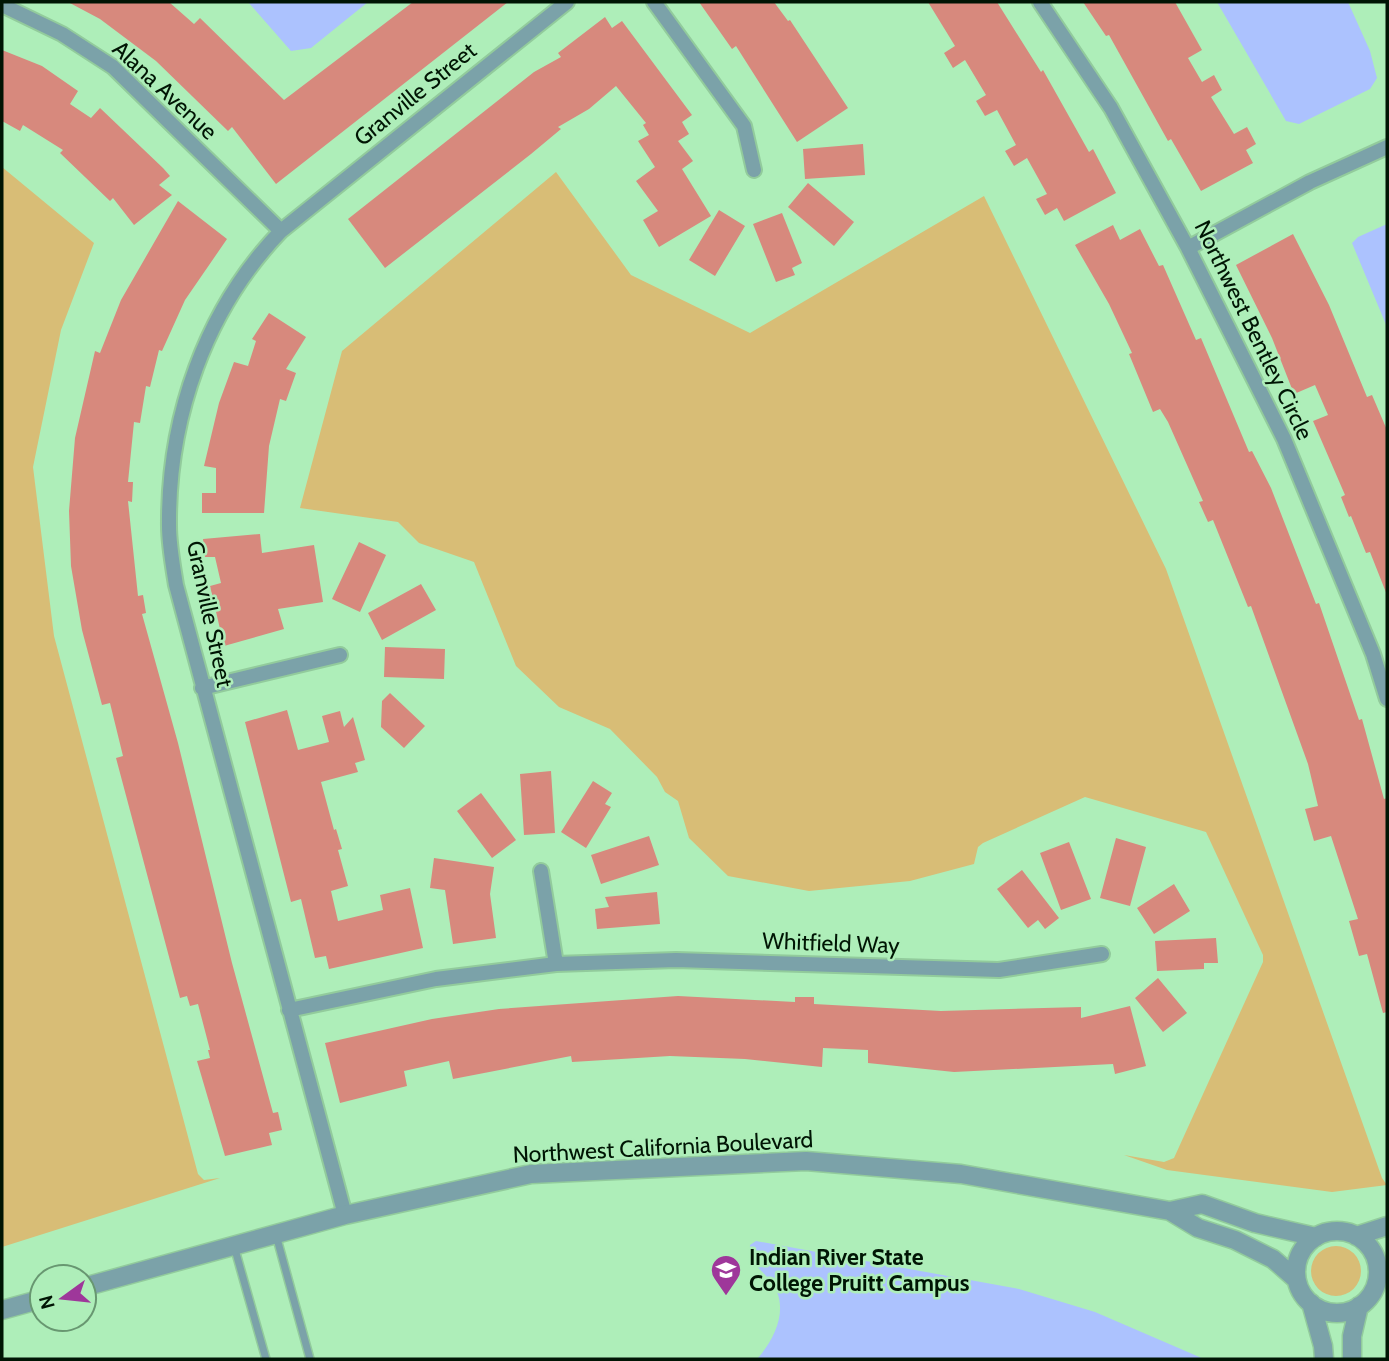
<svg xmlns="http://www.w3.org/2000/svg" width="1389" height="1361" viewBox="0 0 1389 1361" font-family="Cabin,sans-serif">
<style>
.green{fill:#d8bd76}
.water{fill:#acc2fe}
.building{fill:#d7897d}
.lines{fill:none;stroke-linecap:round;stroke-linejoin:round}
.service-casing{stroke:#92cb9c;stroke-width:10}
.minor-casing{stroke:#92cb9c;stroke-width:18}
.tertiary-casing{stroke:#92cb9c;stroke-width:21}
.service{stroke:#7ba2a9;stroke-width:7}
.minor{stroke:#7ba2a9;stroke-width:14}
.tertiary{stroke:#7ba2a9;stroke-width:18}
.labels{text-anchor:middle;stroke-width:5;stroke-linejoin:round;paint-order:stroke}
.street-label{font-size:23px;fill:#001504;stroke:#aeeeb9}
.poi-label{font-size:23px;font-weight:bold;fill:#001504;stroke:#aeeeb9;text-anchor:start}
</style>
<rect width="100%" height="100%" fill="#aeeeb9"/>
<path class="green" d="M2 167 94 243 61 330 33 467 54 636 198 1174 204 1180 220 1178 2 1247Z
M556 172 631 275 750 333 984 196 1166 569 1382 1178 1387 1185 1332 1192 1167 1170 1124 1155 1164 1162 1174 1158 1263 962V955L1206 832 1085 797 983 843 978 847 974 864 910 881 809 891 728 876 689 838 678 801 665 792 657 777 610 729 559 707 516 666 474 562 419 543 398 522 300 508 342 351Z
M1311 1271a25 25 0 1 1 50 0a25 25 0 1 1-50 0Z"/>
<path class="water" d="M248 2H368L311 48 291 51Z
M1217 2H1348L1370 51 1377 78 1370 89 1299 124 1286 121Z
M1387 224V327L1352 243 1358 237Z
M756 1241 1019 1289 1095 1312 1204 1359H757C777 1337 792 1302 767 1277 757 1266 749 1262 750 1245Z"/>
<path class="building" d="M68 2H169L194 24 200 18 284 100 413 2H508L276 184 232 127 228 131 156 61 100 19Z
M699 2H774L788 21 790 20 848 108 797 142 736 46 732 49Z
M928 2H997L1041 72 1043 70 1089 152 1093 149 1116 193 1064 221 1057 208 1045 215 1036 199 1047 194 1027 158 1014 166 1005 151 1016 145 997 110 985 116 976 101 986 95 965 60 953 68 944 53 955 46Z
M1083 2H1175L1202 50 1188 58 1202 82 1214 75 1222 90 1211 97 1234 134 1247 127 1256 144 1246 150 1253 163 1201 191 1171 139 1168 141 1109 35 1106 36Z
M605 17 612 28 622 21 692 115 682 122 689 134 678 141 693 161 682 169 711 216 659 247 643 220 658 211 636 181 655 167 638 141 649 135 643 125 646 123 616 86 589 109 558 127 561 129 531 154 385 268 348 219 534 72 561 57 558 53Z
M2 50 42 66 78 91 70 104 91 118 100 108 163 168 170 176 159 185 172 195 134 225 113 198 110 201 60 153 63 150 23 125 20 131 2 121Z
M863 144 865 175 805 179 803 149Z
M808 183 854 222 834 246 788 207Z
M178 201 227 239 185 300 162 351 159 350 150 387 146 386 140 423 134 422 128 482H133L132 502 128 501 138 596 143 595 146 613 142 614 178 743 232 963 273 1113 278 1112 282 1130 269 1133 272 1145 225 1156 197 1061 210 1058 208 1050H210L198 1004 190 1006 187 996 180 998 116 758 123 756 110 703 102 705 82 630 71 566 69 511 75 438 95 351 100 353 121 300Z
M719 210 745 226 715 276 689 260Z
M782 213 802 263 792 268 795 275 776 282 753 224Z
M1113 225 1120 240 1140 229 1159 266 1163 265 1196 340 1201 338 1249 452 1252 451 1271 488 1316 604 1319 603 1359 720 1362 719 1384 799 1387 798V1012L1383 1013 1367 954 1359 956 1349 921 1358 919 1331 836 1314 841 1305 809 1318 806 1308 764 1251 606 1248 607 1213 520 1208 522 1199 502 1203 501 1168 422 1160 409 1153 412 1129 354 1132 353 1109 304 1075 245Z
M1293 234 1329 305 1367 397 1372 395 1387 430V595L1370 552 1366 553 1351 516 1349 517 1341 497 1345 495 1313 421 1328 415 1315 385 1294 394 1272 338 1236 265Z
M269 313 306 337 286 369 296 373 286 401 280 399 269 446 264 513H202V493H216V468L204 466 219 403 234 362 248 366 256 341 252 339Z
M260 534 262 553 314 545 323 602 278 609 284 629 224 646 210 586 221 583 215 557H205L203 539Z
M359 542 386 555 360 612 332 599Z
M421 584 436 610 382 640 368 613Z
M385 647 445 649 444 679 384 677Z
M390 693 425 726 404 748 381 727 382 701Z
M287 710 298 750 329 742 322 716 340 711 344 727 353 717 365 760 355 763 358 772 321 782 334 830 336 829 342 849 338 850 348 886 331 891 338 921 383 910 380 895 410 888 423 948 329 969 326 956 315 958 301 899 291 902 245 722Z
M551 771 555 833 524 835 520 774Z
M593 781 612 793 605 804 611 807 586 848 561 832Z
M481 793 516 840 492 858 457 811Z
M649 836 659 865 601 884 591 855Z
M1116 838 1146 847 1130 906 1100 898Z
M1069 842 1091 899 1061 910 1040 853Z
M434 858 494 867 490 894 496 938 453 944 445 890 430 888Z
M1022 870 1059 918 1045 929 1038 920 1028 928 997 889Z
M1174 884 1190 911 1154 934 1137 908Z
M657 892 660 924 597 929 595 909 609 907 605 897Z
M1216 938 1218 963H1204V969L1157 971 1155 941Z
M1158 978 1187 1013 1163 1032 1135 998Z
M678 996 795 1002V997H814V1004L941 1011 1081 1007V1018L1130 1006 1146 1066 1115 1074 1113 1064 954 1072 868 1063V1050L823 1048 822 1067 745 1059 670 1056 572 1062 571 1056 453 1079 449 1061 404 1071 407 1086 340 1103 325 1043 432 1019 499 1009Z"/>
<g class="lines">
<g class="service-casing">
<path id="service" d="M276 1235 310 1359
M234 1246 266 1359"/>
</g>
<g class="minor-casing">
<path id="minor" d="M654 2 744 126 754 170
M1040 2 1111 108 1188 248 1284 439 1373 654 1387 699
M2 5 62 34 113 67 281 231
M1188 248 1310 182 1387 147
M202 688 340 655
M541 871 556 964
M289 1010 436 979 556 964 676 960 999 970 1102 954
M345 1215 176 585C173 566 169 545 169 526 168 418 205 310 281 231L567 2"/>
</g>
<g class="tertiary-casing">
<path id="tertiary" d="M1170 1211 1202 1204 1255 1223 1316 1237
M1296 1272a41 41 0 1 1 82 0a41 41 0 1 1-82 0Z
M1356 1236 1387 1226
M84 1287 345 1215 531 1174 806 1161 961 1174 1170 1211 1198 1228 1235 1240 1273 1259 1297 1280
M1311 1303 1323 1346 1324 1359
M2 1310 42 1299
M1352 1359V1336L1359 1306"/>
</g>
<use href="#service" class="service"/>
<use href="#minor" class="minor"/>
<use href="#tertiary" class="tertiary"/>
</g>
<defs>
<g id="university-pin" transform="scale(1.575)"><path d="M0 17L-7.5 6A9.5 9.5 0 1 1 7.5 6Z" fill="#9e379a" stroke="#aeeeb9"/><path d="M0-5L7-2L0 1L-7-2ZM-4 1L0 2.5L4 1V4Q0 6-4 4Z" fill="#fff"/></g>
</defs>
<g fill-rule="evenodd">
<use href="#university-pin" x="726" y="1270"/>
</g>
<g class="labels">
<g class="street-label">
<text transform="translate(165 90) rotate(43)" y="8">Alana Avenue</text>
<text transform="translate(415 94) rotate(-39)" y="8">Granville Street</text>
<text transform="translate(1254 330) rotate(64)" y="8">Northwest Bentley Circle</text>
<text transform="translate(210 614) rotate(78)" y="8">Granville Street</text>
<text transform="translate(831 943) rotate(2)" y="8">Whitfield Way</text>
<text transform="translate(663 1147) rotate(-3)" y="8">Northwest California Boulevard</text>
</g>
<g class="poi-label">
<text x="749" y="1265">Indian River State<tspan x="749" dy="26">College Pruitt Campus</tspan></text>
</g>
</g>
<rect width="1389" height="1361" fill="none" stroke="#001504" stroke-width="7"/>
<g transform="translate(63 1298) rotate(255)"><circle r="33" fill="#aeeeb9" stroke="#689771" stroke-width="2"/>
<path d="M0-5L12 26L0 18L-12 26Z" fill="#9e379a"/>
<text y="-10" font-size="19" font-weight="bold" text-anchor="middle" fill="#001504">N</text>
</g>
</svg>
